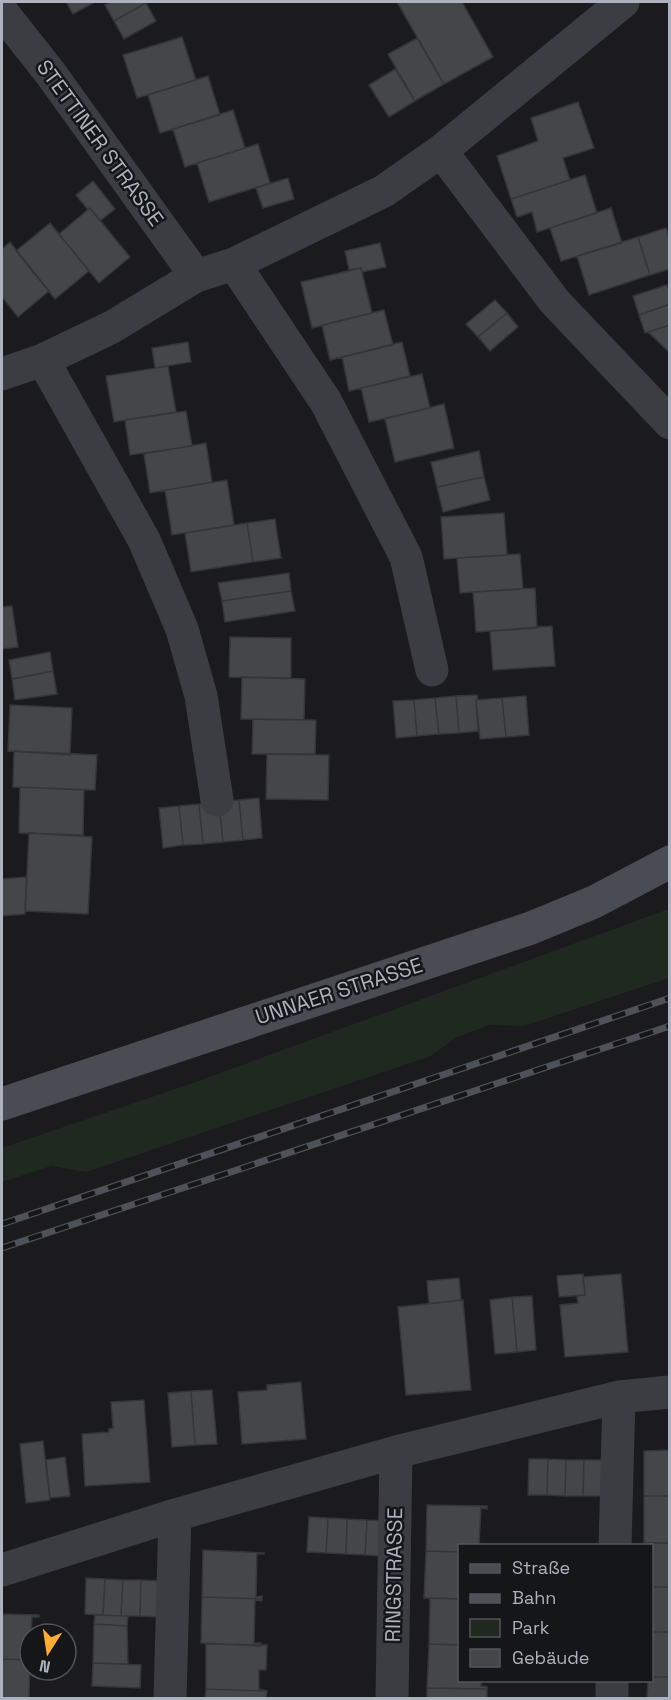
<svg xmlns="http://www.w3.org/2000/svg" width="671" height="1700" viewBox="0 0 671 1700" font-family="'Space Grotesk',sans-serif">
<style>
.green{fill:#202920}
.building{fill:#44464a;stroke:#34353a;stroke-width:1.5}
.lines{fill:none;stroke-linecap:round;stroke-linejoin:round}
.minor{stroke:#3b3d43;stroke-width:33}
.secondary{stroke:#494c53;stroke-width:33}
.rail-casing{stroke:#4e5158;stroke-width:7}
.rail{stroke:#151618;stroke-width:4.5;stroke-dasharray:14;stroke-linecap:butt}
.labels{text-anchor:middle;stroke-width:5;stroke-linejoin:round;paint-order:stroke}
.street-label{font-size:21px;fill:#acb3be;stroke:#151618}
</style>
<rect width="100%" height="100%" fill="#1b1b1d"/>
<path class="green" d="M669 909V978L524 1026 490 1025 457 1037 431 1056 86 1172 51 1166 2 1182V1148L190 1084Z"/>
<path class="building" d="M66 2H95L73 14Z
M111 2H145L146 3 114 21 105 5Z
M397 2H462L493 57 444 84Z
M146 3 156 21 124 39 114 21Z
M182 37 196 80 137 98 123 55Z
M417 38 444 84 415 101 388 54Z
M395 69 415 101 389 117 369 85Z
M208 76 220 115 160 133 148 95Z
M578 102 594 148 563 158 570 180 511 199 497 156 538 141 531 118Z
M233 110 245 148 185 167 173 129Z
M258 144 270 183 209 202 197 163Z
M585 175 597 213 537 232 532 212 517 217 511 199Z
M288 178 294 199 263 208 256 188Z
M93 181 115 209 100 221 90 208 88 210 76 195Z
M90 208 130 257 99 283 59 234Z
M611 208 622 243 561 261 550 228Z
M50 223 89 271 55 299 16 251Z
M666 228 670 240V269L650 275 638 237Z
M638 237 650 275 589 295 577 256Z
M10 242 49 291 18 317 2 297V249Z
M380 243 386 267 362 272 361 268 349 270 345 251Z
M361 268 372 313 312 328 301 282Z
M667 285 670 293V304L639 315 633 296Z
M495 300 507 313 478 337 466 324Z
M670 304V325L645 333 639 315Z
M384 310 393 345 330 360 322 325Z
M507 313 518 327 490 351 478 337Z
M670 325V351L669 352 648 332Z
M188 342 191 362 155 368 152 348Z
M402 342 410 376 349 391 342 357Z
M168 366 176 412 114 422 106 376Z
M422 374 430 408 369 422 361 388Z
M444 404 454 448 395 462 385 419Z
M186 411 192 446 130 455 125 420Z
M206 443 212 482 150 493 144 454Z
M479 451 484 477 437 487 431 462Z
M484 477 490 500 443 512 437 487Z
M227 480 234 525 172 535 165 490Z
M504 513 507 555 444 559 441 517Z
M275 519 281 558 253 562 247 523Z
M247 523 253 562 191 572 185 533Z
M520 554 523 589 460 593 457 558Z
M289 573 291 591 222 601 218 583Z
M535 588 537 628 476 632 473 592Z
M291 591 295 611 225 622 222 601Z
M12 606 18 647 2 649V607Z
M552 626 555 666 493 670 490 631Z
M230 637 291 638V678L229 677Z
M50 652 53 671 12 679 9 660Z
M53 671 57 694 15 700 12 679Z
M242 677 305 679 304 720 241 719Z
M477 695 478 700H476L478 731 459 733 456 696Z
M456 696 459 733 439 734 435 698Z
M526 696 529 735 506 737 502 698Z
M435 698 439 734 417 736 414 700Z
M502 698 506 737 480 739 476 700Z
M414 700 417 736 396 738 393 701Z
M10 705 72 708 70 755 8 751Z
M253 719 316 720 315 754H252Z
M14 751 97 755 95 790 13 787Z
M267 754 329 755 328 800 266 799Z
M20 787 84 790 83 835 19 833Z
M259 798 262 838 243 840 239 800Z
M239 800 243 840 223 842 219 802Z
M219 802 223 842 203 844 199 804Z
M199 804 203 844 183 845 179 806Z
M179 806 183 845 163 848 159 808Z
M29 833 92 837 88 914 25 911Z
M27 877 25 914 2 916V879Z
M583 1274 585 1295 559 1297 557 1276Z
M621 1274 628 1352 565 1357 560 1305 578 1303 577 1296 585 1295 583 1277Z
M459 1278 461 1300 429 1304 427 1281Z
M532 1296 536 1350 517 1352 512 1297Z
M512 1297 517 1352 495 1354 490 1300Z
M463 1300 471 1390 406 1395 398 1307Z
M301 1382 306 1439 242 1444 238 1392 267 1390V1385Z
M212 1390 217 1444 195 1445 191 1391Z
M191 1391 195 1445 172 1447 168 1393Z
M144 1400 150 1482 85 1486 82 1434 109 1432V1429L113 1428 111 1402Z
M43 1441 50 1500 26 1503 20 1444Z
M670 1450V1496H644V1451Z
M65 1457 70 1496 50 1498 46 1460Z
M529 1459H548L547 1495H528Z
M548 1459 566 1460 565 1496 547 1495Z
M566 1460H584L583 1496H565Z
M584 1460H602V1496H583Z
M644 1496H670V1543H644Z
M427 1505 487 1506V1509L481 1508 479 1546H460V1552L426 1551Z
M309 1517 328 1518 326 1553 307 1552Z
M328 1518 347 1519 346 1554 326 1553Z
M347 1519 367 1520 365 1555 346 1554Z
M367 1520 386 1521 384 1556 365 1555Z
M649 1543H670V1587H652V1546H649Z
M203 1550 264 1553V1554H257L256 1597 262 1596V1599L202 1597Z
M426 1551 460 1552V1599L424 1598Z
M86 1578 105 1579 103 1615 85 1614Z
M105 1579 123 1580 121 1616 103 1615Z
M123 1580H141L140 1616H121Z
M141 1580 159 1581 158 1617 140 1616Z
M652 1587H670V1632H652Z
M202 1597 262 1599V1601L255 1600 254 1643H261V1646L201 1643Z
M430 1598 460 1599V1645L429 1644Z
M2 1614 39 1615V1617H32L30 1660 2 1659Z
M95 1615 128 1616 127 1626 94 1624Z
M94 1624 127 1626 128 1664 93 1663Z
M652 1632H670V1677H652Z
M206 1644 267 1645 266 1670H259V1689L267 1691 206 1689Z
M429 1644 460 1645V1680H482L481 1686 487 1687V1689L427 1688Z
M2 1659 30 1660 29 1698H2Z
M93 1663 141 1665 140 1688 92 1686Z
M652 1677H670V1698H647L648 1680H652Z
M427 1688 487 1689V1698H427Z
M206 1689 267 1691 266 1698H205Z"/>
<g class="lines">
<path class="minor" d="M2 12 51 74 196 276
M441 151 555 302 670 423
M234 264 326 402 406 557 432 670
M43 360 144 540 182 629 201 696 217 800
M2 374 43 360 112 327 196 276 234 264 384 191 441 151 623 2
M615 1546 619 1397
M2 1570 175 1515 396 1452 619 1397 670 1392
M170 1698 175 1515
M392 1698 396 1452
M612 1698V1680"/>
<path class="secondary" d="M2 1104 531 928 594 902 670 862"/>
<g class="rail-casing">
<path id="rail" d="M2 1224 670 998
M2 1248 670 1026"/>
</g>
<use href="#rail" class="rail"/>
</g>
<g class="labels">
<g class="street-label">
<text transform="translate(100 143) rotate(54)" y="7">STETTINER STRASSE</text>
<text transform="translate(339 991) rotate(-18)" y="7">UNNAER STRASSE</text>
<text transform="translate(394 1575) rotate(-89)" y="7">RINGSTRASSE</text>
</g>
</g>
<rect width="671" height="1700" fill="none" stroke="#acb3be" stroke-width="6"/>
<rect x="458" y="1544" width="195" height="138" fill="#151618" stroke="#51555a" stroke-width="1.5"/>
<rect x="470" y="1564" width="30" height="9" fill="#494c53" stroke="#51555a" stroke-width="1.5"/>
<text x="512" y="1574" font-size="18" fill="#acb3be">Straße</text>
<rect x="470" y="1594" width="30" height="9" fill="#4e5158" stroke="#51555a" stroke-width="1.5"/>
<text x="512" y="1604" font-size="18" fill="#acb3be">Bahn</text>
<rect x="470" y="1619" width="30" height="18" fill="#202920" stroke="#51555a" stroke-width="1.5"/>
<text x="512" y="1634" font-size="18" fill="#acb3be">Park</text>
<rect x="470" y="1649" width="30" height="18" fill="#44464a" stroke="#51555a" stroke-width="1.5"/>
<text x="512" y="1664" font-size="18" fill="#acb3be">Gebäude</text>
<g transform="translate(48 1652) rotate(192)"><circle r="28" fill="#151618" stroke="#51555a" stroke-width="1.5"/>
<path d="M0-4.5L10 22L0 15L-10 22Z" fill="#ffac31"/>
<text y="-9" font-size="16" font-weight="bold" text-anchor="middle" fill="#acb3be">N</text>
</g>
</svg>
